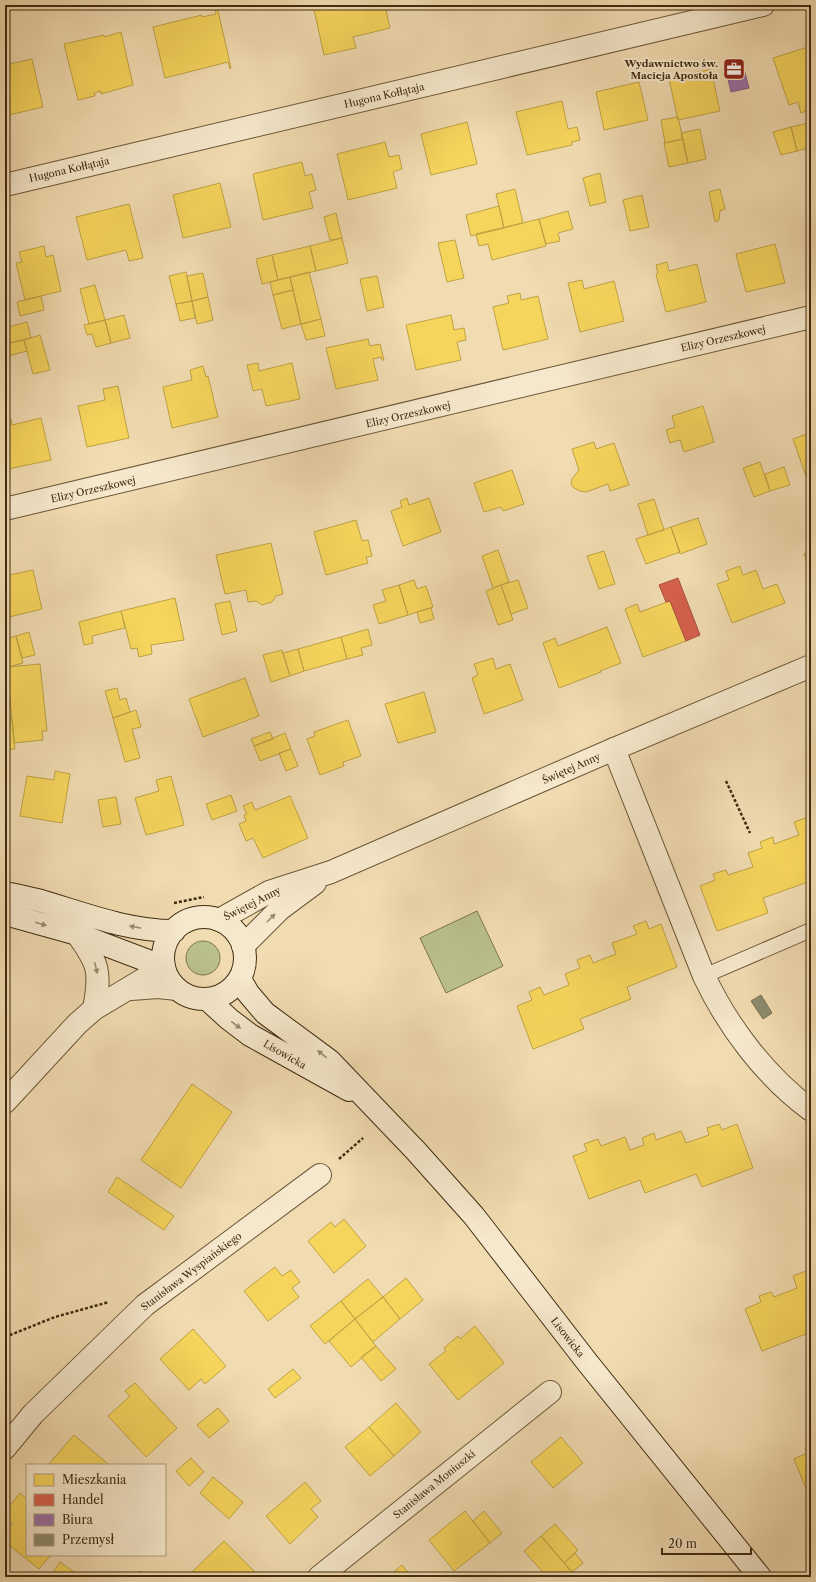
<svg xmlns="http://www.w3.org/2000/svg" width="816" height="1582" viewBox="0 0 816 1582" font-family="'Libre Caslon Text',serif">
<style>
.green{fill:#bac08b;stroke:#7c764e}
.homes{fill:#f6d55c;stroke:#bfa245}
.shops{fill:#d6604d;stroke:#a9503b}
.offices{fill:#9970ab;stroke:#7e5b7c}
.industry{fill:#8c8c6e;stroke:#756f52}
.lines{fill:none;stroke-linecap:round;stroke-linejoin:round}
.service-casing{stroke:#6c5738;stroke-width:16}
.minor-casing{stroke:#6c5738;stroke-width:24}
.tertiary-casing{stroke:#6c5738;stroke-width:24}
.secondary-casing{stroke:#3f2b10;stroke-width:24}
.path{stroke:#3f2b10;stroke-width:2.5;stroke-dasharray:3 2;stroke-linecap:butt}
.service{stroke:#f6e8cc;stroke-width:14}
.minor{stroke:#f6e8cc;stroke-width:22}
.tertiary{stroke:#f6e8cc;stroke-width:22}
.secondary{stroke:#f6e8cc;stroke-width:22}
.oneway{fill:#9a8a6e}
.labels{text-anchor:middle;stroke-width:4;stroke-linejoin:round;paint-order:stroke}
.poi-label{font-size:10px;font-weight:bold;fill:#3f2b10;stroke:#f6e8cc;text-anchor:end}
.street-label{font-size:10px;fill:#3f2b10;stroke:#f6e8cc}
</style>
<rect width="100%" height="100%" fill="#f1dbb0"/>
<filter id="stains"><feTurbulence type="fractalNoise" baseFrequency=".005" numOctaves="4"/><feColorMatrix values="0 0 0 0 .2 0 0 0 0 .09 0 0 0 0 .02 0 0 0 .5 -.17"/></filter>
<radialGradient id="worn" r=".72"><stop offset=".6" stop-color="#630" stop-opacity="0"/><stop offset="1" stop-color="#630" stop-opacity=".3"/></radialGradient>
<path class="green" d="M477 911 503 966 446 993 420 938Z
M186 958a17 17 0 1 1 34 0a17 17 0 1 1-34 0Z"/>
<path class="homes" d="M313 5H385L390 28 353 37 356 48 324 55Z
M217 6 231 68 230 69 228 62 165 78 153 27 202 15V17L216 14 215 7Z
M121 32 133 85 101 94V91L94 93 95 96 78 100 64 44 104 35V37Z
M811 46V109L801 113 798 102 789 105 773 58Z
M32 59 43 107 5 116V65Z
M711 69 720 111 678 120 669 79Z
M639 82 648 120 604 130 596 92Z
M562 101 568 129 577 127 580 140 572 142V145L527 155 516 112Z
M678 117 683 139 665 143 661 120Z
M467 122 477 164 431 175 421 134Z
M808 123 811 133V147L797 151 791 127Z
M791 127 797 151 781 155 773 132Z
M700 129 706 159 688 163 681 133Z
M683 139 688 163 669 167 664 143Z
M385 142 389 157 399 155 402 169 393 172 397 188 348 200 337 154Z
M302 162 305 176 312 174 316 190 309 192 313 208 263 220 253 174Z
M600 173 606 202 590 206 583 178Z
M220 183 231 227 183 238 173 195Z
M515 189 523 223 504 228 496 194Z
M720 189 725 209 720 211 719 220 715 222 709 192Z
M642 195 649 227 630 231 623 200Z
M129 204 143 258 129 261 126 250 87 260 76 217Z
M499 206 504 228 471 236 466 215Z
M568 211 573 229 558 233 560 241 546 244 539 219Z
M336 213 342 238 330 240 324 217Z
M539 219 546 246 492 260 488 244 479 246 476 234Z
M342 238 348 263 316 271 310 246Z
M455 240 464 278 447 282 438 243Z
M775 244 785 283 746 292 736 254Z
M44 246 46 257 53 255 61 291 25 300 16 263 22 262 19 252Z
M310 246 316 271 278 280 272 255Z
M272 255 278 280 262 284 256 259Z
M667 262 669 271 697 264 706 302 666 312 656 274 658 273 656 265Z
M186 272 192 301 176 304 169 276Z
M309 272 321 319 301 324 290 277Z
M203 273 208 297 192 301 187 276Z
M377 276 384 307 367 311 360 279Z
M290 277 293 290 273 295 270 282Z
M582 280 584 289 614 281 624 321 580 332 568 283Z
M95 285 105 320 89 324 80 289Z
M293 290 301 324 282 329 273 295Z
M520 293 521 300 538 296 548 339 503 350 493 307 509 303 507 296Z
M41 296 44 310 20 316 17 302Z
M208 297 213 320 197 324 192 301Z
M192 301 195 318 180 321 176 304Z
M124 315 130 338 111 343 105 320Z
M451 315 454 330 464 328 466 340 457 342 461 360 416 370 406 325Z
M321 319 325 336 306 340 301 324Z
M105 320 111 343 96 347 92 334 87 335 84 325Z
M27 322 31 338 5 344V328Z
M40 335 50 370 33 374 24 340Z
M368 339 370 346 380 344 384 360H382L381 357 373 359 378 380 336 389 326 348Z
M24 340 27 351 8 356 5 344Z
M258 363 259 371 292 363 300 399 266 406 262 389 253 391 247 365Z
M203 366 206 377 208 376 218 417 172 428 163 387 192 380 190 370Z
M118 386 129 438 87 447 78 406 105 400 103 389Z
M703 406 714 442 684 452 680 440 670 443 666 430 675 427 672 416Z
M41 418 51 460 8 469 5 456V420L11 419 12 425Z
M810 433 811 437V477L807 479 793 439Z
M594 442 596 449 614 443 629 485 610 491 608 484 586 492 580 491 574 488 571 484 572 479 579 470 572 449Z
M760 462 770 491 754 497 743 468Z
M784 467 790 485 770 491 765 474Z
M512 470 524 504 503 511 501 507 484 512 474 483Z
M407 498 409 505 429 498 441 532 403 546 391 511 402 507 400 501Z
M654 499 664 530 648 535 638 504Z
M698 518 707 544 680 554 671 527Z
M356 520 362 541 368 540 372 556 366 557 368 563 326 575 314 532Z
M671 527 680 552 646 564 636 539Z
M271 543 283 594 276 596 272 602 262 605 256 601 248 602 246 590 225 594 216 555Z
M498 550 509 582 493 588 482 556Z
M604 551 615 584 599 589 587 556Z
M811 551V574L804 554Z
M740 566 743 575 756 570 763 589 777 584 785 603 732 623 717 584 729 580 726 571Z
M33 570 42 609 5 618V576Z
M414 580 417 589 426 586 433 607 408 615 399 585Z
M518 580 528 608 511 614 501 585Z
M399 585 408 615 379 624 373 605 386 601 382 590Z
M501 585 513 620 498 625 486 591Z
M175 598 184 640 151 645 152 654 139 657 137 648 131 649 121 611Z
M230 601 237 631 222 635 215 604Z
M670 601 686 641 643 657 625 609 637 604 640 612Z
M431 608 434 619 420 623 417 612Z
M121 611 125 628 92 636 93 643 84 645 79 622Z
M607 627 621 663 600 671 601 672 559 688 543 643 555 638 558 646Z
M368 629 372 645 361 648 363 655 347 659 341 637Z
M29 632 35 655 22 658 16 636Z
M16 636 23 663 5 668V639Z
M341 637 347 659 304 671 298 649Z
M298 649 304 671 290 676 283 653Z
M282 650 290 676 271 682 263 655Z
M493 658 496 669 510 664 523 700 484 714 472 678 478 675 474 664Z
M40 664 47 731H42L43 740 14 743 7 667Z
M245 678 259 716 203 737 189 699Z
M117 688 120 700 126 698 130 712 113 718 105 691Z
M424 692 436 732 398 743 385 704Z
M136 710 141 727 132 729 140 758 125 762 113 718Z
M5 718H12L15 749 5 750Z
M348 720 361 756 343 762 344 766 320 775 307 739 315 736 314 732Z
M270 732 273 739 254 746 251 739Z
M285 733 291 749 260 761 254 746Z
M291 749 298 766 286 771 279 753Z
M55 771 70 774 62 823 20 816 27 776 54 780Z
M171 776 184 825 146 835 135 798 159 791 156 780Z
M231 795 237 811 212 820 206 804Z
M290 796 308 838 263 858 253 838 246 841 239 824 246 821 244 815 247 814 243 806 252 802 255 810Z
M116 797 121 824 103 827 98 800Z
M811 816V865L810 866 811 881 763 898 768 913 717 931 700 886 715 880 713 874 726 870 728 875 753 867 748 853 762 848 760 842 773 837 774 844 799 835 794 822Z
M646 921 649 929 661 924 677 967 627 987 631 999 580 1019 584 1029 533 1049 517 1006 532 1000 529 992 540 987 544 995 569 985 565 974 580 968 577 960 590 955 593 963 616 954 612 943 637 934 633 926Z
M192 1084 232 1112 181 1188 141 1160Z
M719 1124 722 1130 737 1124 753 1168 702 1187 696 1174 645 1193 640 1180 589 1199 573 1156 587 1151 584 1144 598 1139 601 1146 625 1137 630 1150 644 1145 642 1138 654 1133 656 1140 681 1131 686 1143 709 1135 707 1128Z
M117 1177 174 1216 164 1230 108 1192Z
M344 1219 366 1246 334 1273 308 1241 331 1222 335 1227Z
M811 1263V1319H809L811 1325V1332L762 1351 745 1309 761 1302 759 1296 771 1292 774 1297 797 1288 793 1276 809 1270 807 1265Z
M275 1267 282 1276 291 1270 300 1282 292 1288 299 1297 268 1321 244 1291Z
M406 1278 423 1300 400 1319 383 1297Z
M368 1279 383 1297 355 1319 341 1301Z
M383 1297 400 1319 373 1342 355 1319Z
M341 1301 355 1319 325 1344 310 1326Z
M355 1319 376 1346 351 1367 329 1341Z
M475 1326 504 1363 458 1400 429 1364 446 1351 444 1348 458 1336 460 1339Z
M193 1329 226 1366 205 1384 201 1379 189 1390 160 1359Z
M376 1346 396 1369 381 1381 361 1357Z
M293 1369 301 1378 275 1398 268 1389Z
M135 1383 177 1428 146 1457 108 1416 130 1396 125 1391Z
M396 1403 421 1432 394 1456 369 1427Z
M218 1408 229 1421 209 1438 197 1425Z
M369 1427 394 1456 370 1476 345 1447Z
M74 1435 109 1465H48Z
M561 1437 583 1463 553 1488 531 1462Z
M811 1445V1501L794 1459 807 1453 805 1448Z
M191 1458 204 1472 189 1486 176 1471Z
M213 1477 243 1502 229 1519 200 1493Z
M305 1482 321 1501 311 1509 318 1517 290 1544 266 1516Z
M20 1493 27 1499V1555H51L39 1569 5 1542V1533L13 1524 5 1518V1512Z
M465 1511 490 1543 454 1571 429 1540Z
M484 1511 502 1533 490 1543 473 1521Z
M555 1524 578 1550 564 1563 541 1536Z
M541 1536 572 1572 567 1577H547L524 1551Z
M224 1541 256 1573 253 1577H197L192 1572Z
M575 1553 583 1563 572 1572 564 1563Z
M60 1562 74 1572 70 1577H53L51 1576Z
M402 1565 412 1577H388Z
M139 1571 147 1577H134Z"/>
<path class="shops" d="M678 578 700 635 686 641 670 601 666 602 659 585Z"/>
<path class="offices" d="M742 62 749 88 731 92 725 66Z"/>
<path class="industry" d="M761 995 772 1013 763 1019 751 1001Z"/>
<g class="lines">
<g class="service-casing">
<path id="service" d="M704 976 811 930"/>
</g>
<g class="minor-casing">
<path id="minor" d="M5 185 763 5
M5 509 811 317
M614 749 704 976C728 1027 766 1077 811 1110
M77 934C99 964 101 972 94 1009
M131 989 158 987 177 989
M5 1102 77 1024 94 1009 164 967
M5 1448 33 1414 145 1305 320 1175
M319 1577 550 1392"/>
</g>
<g class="tertiary-casing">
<path id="tertiary" d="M219 920 269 892 331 872 614 749 811 666
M243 946 280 909 315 883"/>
</g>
<g class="secondary-casing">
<path id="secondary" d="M5 893C17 895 29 898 41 901 85 914 128 931 174 931
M5 914 77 934 164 967
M163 958a41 41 0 1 1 82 0a41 41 0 1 1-82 0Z
M240 979 248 993 265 1013 330 1061 416 1151 474 1216 587 1362 760 1577
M207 999 229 1019 250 1035 349 1090"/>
</g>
<path class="path" d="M726 781 750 833
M174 903 204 897
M339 1159 363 1138
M5 1337 55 1317 109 1302"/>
<use href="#service" class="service"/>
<use href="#minor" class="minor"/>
<use href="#tertiary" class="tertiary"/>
<use href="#secondary" class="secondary"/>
</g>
<defs><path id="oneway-solid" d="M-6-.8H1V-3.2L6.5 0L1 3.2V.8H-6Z"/></defs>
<g class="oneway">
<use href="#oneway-solid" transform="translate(271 918) rotate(-45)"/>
<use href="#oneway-solid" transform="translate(41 924) rotate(16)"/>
<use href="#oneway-solid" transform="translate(135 927) rotate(-169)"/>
<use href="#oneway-solid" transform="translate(96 968) rotate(76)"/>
<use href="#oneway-solid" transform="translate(236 1025) rotate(36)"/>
<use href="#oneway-solid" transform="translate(322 1054) rotate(-141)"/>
</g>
<defs>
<g id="office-square" transform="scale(1.15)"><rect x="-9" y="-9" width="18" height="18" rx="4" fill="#8f2418" stroke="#f6e8cc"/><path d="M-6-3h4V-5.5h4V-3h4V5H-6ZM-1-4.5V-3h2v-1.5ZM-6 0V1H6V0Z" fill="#fff"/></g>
</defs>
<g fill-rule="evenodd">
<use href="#office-square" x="734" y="69"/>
</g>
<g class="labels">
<g class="poi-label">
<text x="718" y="67">Wydawnictwo św.<tspan x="718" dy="12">Macieja Apostoła</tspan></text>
</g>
<g class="street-label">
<text transform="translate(384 95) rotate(-13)" y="4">Hugona Kołłątaja</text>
<text transform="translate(69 169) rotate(-13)" y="4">Hugona Kołłątaja</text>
<text transform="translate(723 338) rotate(-13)" y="4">Elizy Orzeszkowej</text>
<text transform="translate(408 414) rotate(-13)" y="4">Elizy Orzeszkowej</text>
<text transform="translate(93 489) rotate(-13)" y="4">Elizy Orzeszkowej</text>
<text transform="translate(571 768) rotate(-24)" y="4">Świętej Anny</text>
<text transform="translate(252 903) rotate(-27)" y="4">Świętej Anny</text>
<text transform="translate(285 1054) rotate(30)" y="4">Lisowicka</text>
<text transform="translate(191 1271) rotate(-37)" y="4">Stanisława Wyspiańskiego</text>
<text transform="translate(568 1337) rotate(52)" y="4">Lisowicka</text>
<text transform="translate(434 1484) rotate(-39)" y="4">Stanisława Moniuszki</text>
</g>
</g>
<rect width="816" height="1582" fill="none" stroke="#f1dbb0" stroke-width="20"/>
<rect x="6" y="6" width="804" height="1570" fill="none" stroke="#3f2b10" stroke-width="2"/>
<rect x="10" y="10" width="796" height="1562" fill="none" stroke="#3f2b10"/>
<rect x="26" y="1464" width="140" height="92" fill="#f6e8cc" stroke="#ad9c81"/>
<rect x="34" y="1474" width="20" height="12" fill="#f6d55c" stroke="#ad9c81"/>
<text x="62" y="1484" font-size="12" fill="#3f2b10">Mieszkania</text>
<rect x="34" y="1494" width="20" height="12" fill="#d6604d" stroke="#ad9c81"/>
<text x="62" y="1504" font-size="12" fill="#3f2b10">Handel</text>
<rect x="34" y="1514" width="20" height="12" fill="#9970ab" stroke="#ad9c81"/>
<text x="62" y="1524" font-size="12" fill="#3f2b10">Biura</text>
<rect x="34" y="1534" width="20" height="12" fill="#8c8c6e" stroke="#ad9c81"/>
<text x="62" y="1544" font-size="12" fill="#3f2b10">Przemysł</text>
<path d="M662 1548v6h89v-6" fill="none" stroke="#3f2b10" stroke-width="2"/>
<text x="668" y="1548" font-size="12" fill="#3f2b10" stroke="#f6e8cc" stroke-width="3" paint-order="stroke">20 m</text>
<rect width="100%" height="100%" filter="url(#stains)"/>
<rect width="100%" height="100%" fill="url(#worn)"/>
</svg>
